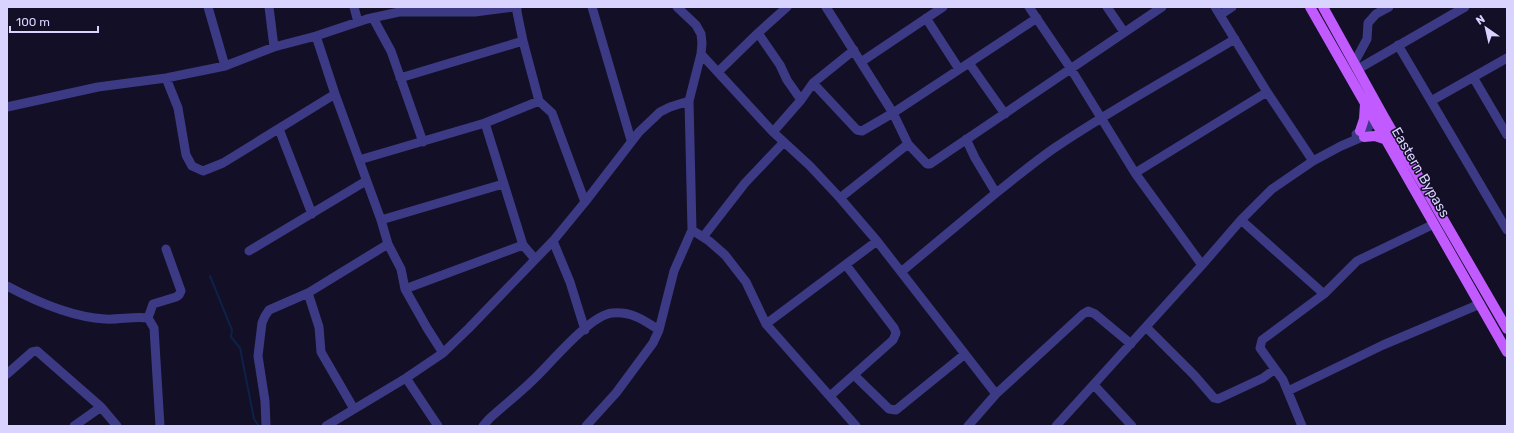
<svg xmlns="http://www.w3.org/2000/svg" width="1514" height="433" viewBox="0 0 1514 433" font-family="Rubik,sans-serif">
<style>
.lines{fill:none;stroke-linecap:round;stroke-linejoin:round}
.stream{stroke:#0c2248;stroke-width:2}
.minor{stroke:#3d3a85;stroke-width:9}
.major{stroke:#c25bff;stroke-width:10}
.labels{text-anchor:middle;stroke-width:3;stroke-linejoin:round;paint-order:stroke}
.street-label{font-size:14px;fill:#d9d4ff;stroke:#130f26}
</style>
<rect width="100%" height="100%" fill="#130f26"/>
<g class="lines">
<path class="stream" d="M210 276 232 330 231 337 240 348 254 419 259 426"/>
<path class="minor" d="M208 7 225 66
M269 7 274 47
M354 7 358 22
M592 7 631 140
M826 7 893 113 908 144 927 164H930L1162 7
M1029 7 1071 69 1135 173 1202 265
M1107 7 1124 32
M1215 7 1267 92 1313 161
M1220 15 1232 7
M373 18 391 51 423 142
M926 18 959 69
M758 33 780 65 787 80 801 100
M316 36 335 94 381 220 388 244 401 269 405 289 427 328 443 353
M1398 45 1507 230
M701 54 773 132 810 166 840 198 877 241 996 394
M861 62 943 7
M969 63 1005 114
M1354 63 1367 39 1368 23 1376 14 1389 7
M1358 69 1465 7
M719 71 758 33 787 7
M1473 77 1507 135
M166 78 178 108 186 155 192 166 203 171 223 163 335 94
M400 78 523 41
M813 83 857 130 862 131 893 113 1037 18
M539 101 552 113 585 202
M1431 101 1507 58
M7 107 98 87 166 78 225 66 274 47 316 36 367 19 399 12H475L514 7
M485 123 523 245 535 259
M279 129 312 214
M773 132 801 100 813 83 854 50
M1356 134 1381 119
M359 160 485 123 539 101 523 41 517 12V7
M1135 173 1267 92
M996 193C1015 178 1033 163 1053 149 1112 109 1175 75 1235 39
M840 198 908 144
M381 220 503 184
M1241 220 1324 294
M692 230 709 241 725 255 746 282 766 324 856 426
M703 237 745 183 784 142
M553 241 570 282 585 330
M249 251 366 181
M901 272 996 193 975 158 966 139
M7 286C37 302 71 317 105 319 119 320 134 316 148 318L154 328 160 426
M405 289 523 245
M308 293 319 327 321 352 354 409
M148 318 153 304 176 297 179 295 181 291 166 249
M766 324 877 241
M1146 327 1194 375 1214 398 1218 399 1263 378 1275 369
M7 374 32 352 37 351 101 407 117 426
M854 375 889 409 896 410 965 354
M406 378 438 426
M1094 385 1132 426
M1288 391 1383 345 1480 304
M830 396 893 340 896 333 894 328 846 265
M74 426 101 407
M266 426 265 401 258 356 262 323 265 316 269 310 308 293 388 244
M326 426 406 378 443 353 469 328 553 241 585 202 639 132 660 112 670 107 689 101
M483 426 489 419C503 406 520 393 534 379 551 363 590 315 612 313 631 311 644 320 659 330
M586 426 616 393 653 343 659 330 674 271 692 230 689 101 701 54 702 43 701 34 696 25 677 7
M968 426 996 394 1083 314 1088 311 1095 314 1131 344
M1056 426 1202 265 1241 220 1272 189 1313 161 1341 146 1369 134
M1302 426 1283 380 1260 348 1262 340 1324 294 1357 261 1434 224"/>
<path class="major" d="M1310 7 1507 352
M1323 7 1384 117 1507 329
M1360 131 1364 119 1365 104
M1364 137 1375 136 1387 140"/>
</g>
<g class="labels">
<g class="street-label">
<text transform="translate(1421 172) rotate(60)" y="5">Eastern Bypass</text>
</g>
</g>
<rect width="1514" height="433" fill="none" stroke="#d9d4ff" stroke-width="16"/>
<g transform="translate(1486 28) rotate(326)" stroke="#130f26" stroke-width="3" paint-order="stroke">
<path d="M0-3L7 15L0 10L-7 15Z" fill="#d9d4ff"/>
<text y="-6" font-size="11" font-weight="bold" text-anchor="middle" fill="#d9d4ff">N</text>
</g>
<path d="M10 26v6h88v-6" fill="none" stroke="#d9d4ff" stroke-width="2"/>
<text x="16" y="26" font-size="12" fill="#d9d4ff" stroke="#130f26" stroke-width="3" paint-order="stroke">100 m</text>
</svg>
